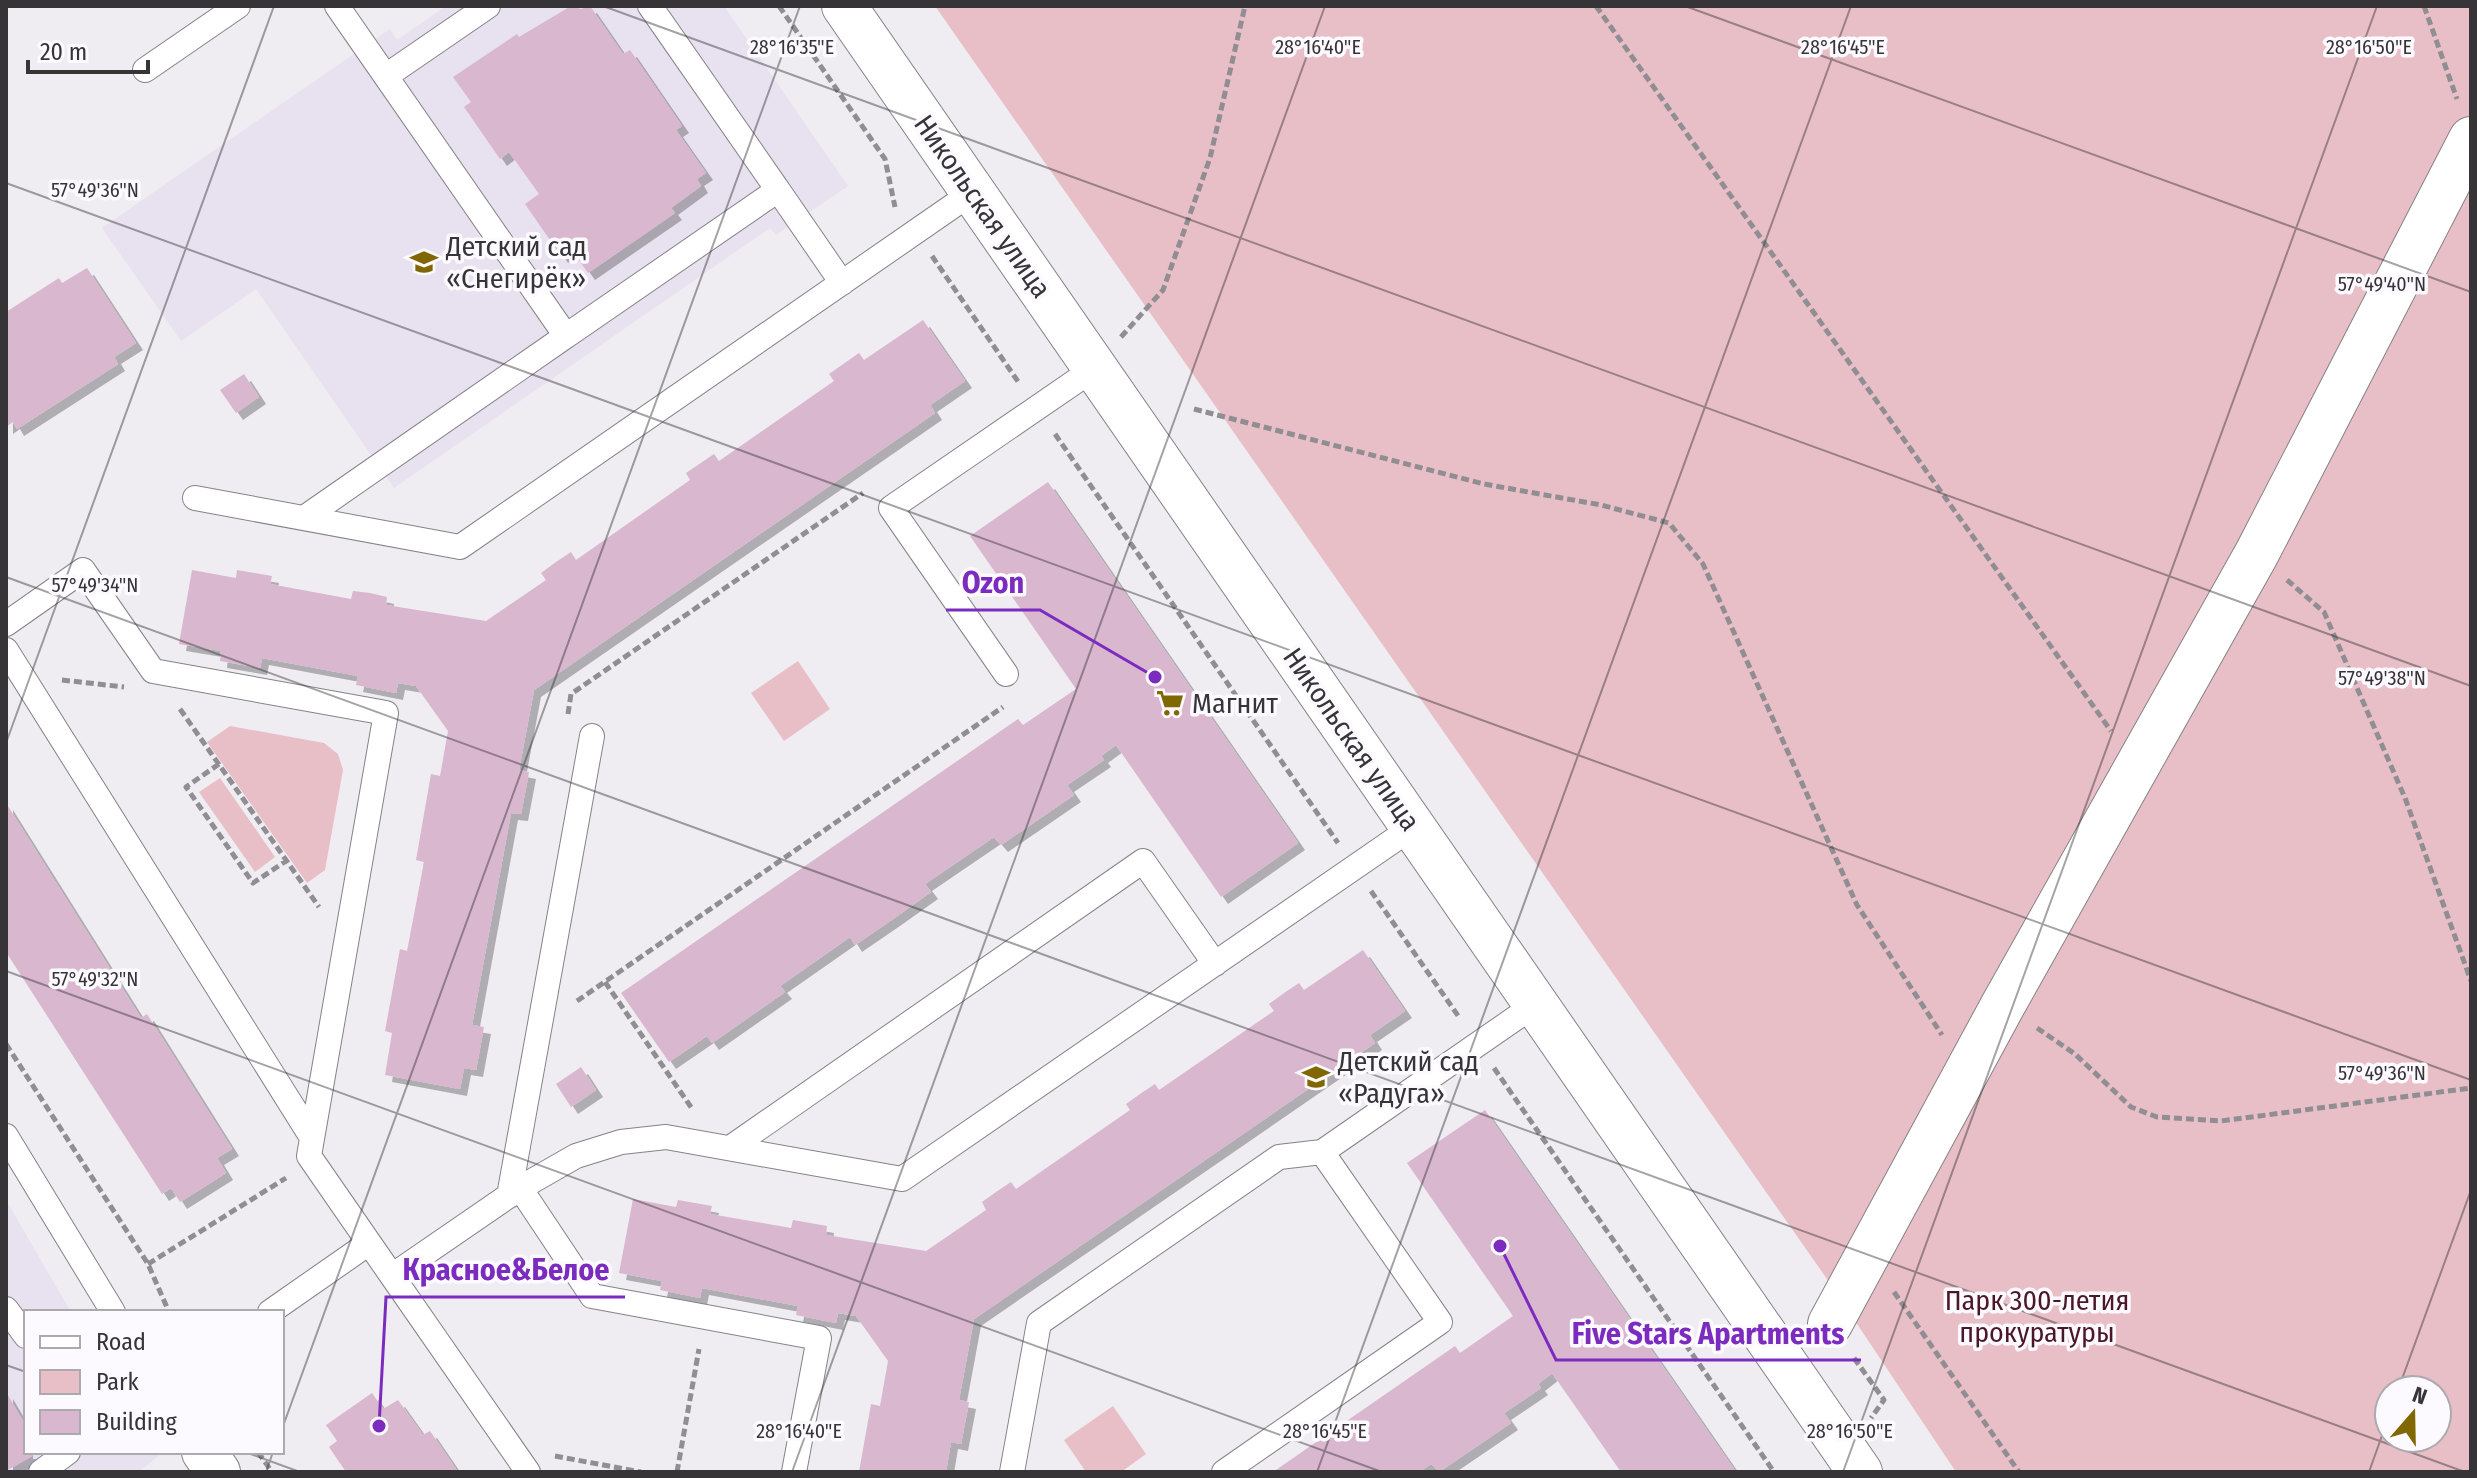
<svg xmlns="http://www.w3.org/2000/svg" width="2477" height="1478" viewBox="0 0 2477 1478" font-family="'Fira Sans Condensed',sans-serif">
<style>
.built{fill:#e8e1ef}
.green{fill:#e9bfc7;fill-rule:evenodd}
.building{fill:#d9b7cf;filter:url(#shadow)}
.lines{fill:none;stroke-linecap:round;stroke-linejoin:round}
.lane-casing{stroke:#858288;stroke-width:26}
.street-casing{stroke:#858288;stroke-width:46}
.path{stroke:#918e93;stroke-width:5;stroke-dasharray:8 4;stroke-linecap:butt}
.lane{stroke:#fff;stroke-width:24}
.street{stroke:#fff;stroke-width:44}
.ticks{fill:none;stroke:#363437;stroke-width:2;stroke-opacity:0.45}
.labels{text-anchor:middle;stroke-width:7;stroke-linejoin:round;paint-order:stroke}
.street-label{font-size:28px;fill:#363437;stroke:#fcf9ff}
.poi-label{font-size:28px;fill:#363437;stroke:#fcf9ff;text-anchor:start}
.park-label{font-size:28px;fill:#4b1625;stroke:#fcf9ff}
.ticks-label{font-size:20px;text-anchor:middle;fill:#363437;stroke:#fcf9ff;stroke-width:7;stroke-linejoin:round;paint-order:stroke}
.leader{fill:none;stroke:#7b2cbf;stroke-width:3}
.callout-dot{fill:#7b2cbf;stroke:#fcf9ff;stroke-width:3}
.callout-label{font-size:30px;text-anchor:middle;font-weight:bold;fill:#7b2cbf;stroke:#fcf9ff;stroke-width:7;stroke-linejoin:round;paint-order:stroke}
</style>
<defs>
<filter id="shadow"><feDropShadow dx="7" dy="7" stdDeviation="0" flood-color="#0004"/></filter>
</defs>
<rect width="100%" height="100%" fill="#efecf2"/>
<path class="built" d="M446 6H724L848 186 776 235 770 228 394 488 256 289 181 341 102 228 390 29 397 40Z
M6 1200 71 1312H26V1452H163L139 1472H6Z"/>
<path class="green" d="M935 6H2471V1472H1956L1827 1279ZM2389 1390H2437V1438H2389Z
M798 661 830 709 784 741 751 693Z
M230 726 324 743 338 754 343 770 325 870 307 883 207 742Z
M220 778 275 857 255 872 199 792Z
M1113 1406 1146 1454 1121 1472H1086L1064 1440Z"/>
<path class="building" d="M571 6 581 9 590 6 623 54 630 50 682 126 676 130 706 173 697 179 701 186 671 208 675 213 588 273 571 249 561 256 525 204 539 194 509 152 500 159 464 107 471 102 453 77 517 34 519 37Z
M87 268 136 343 114 357 118 364 17 429 13 422 6 427V312L59 278 62 283Z
M923 320 965 381 930 405 935 413 534 690 519 770 529 772 521 814 511 813 472 1025 484 1027 476 1070 464 1068 460 1089 385 1075 392 1033 385 1031 400 949 407 951 424 862 416 860 431 774 440 776 448 731 416 686 398 683 396 693 356 685 358 676 262 658 260 668 220 661 221 651 179 644 192 570 236 578 237 570 272 576 270 584 351 599 353 591 370 593 387 597 386 605 486 621 546 580 541 573 556 562 571 552 576 560 690 480 686 473 714 454 719 461 834 381 829 374 859 353 864 360Z
M244 374 259 397 236 413 220 390Z
M1048 482 1298 843 1221 897 1116 745 1101 756 1104 760 1067 785 1074 795 1001 845 994 837 925 884 931 892 893 919 855 945 850 937 780 986 785 992 712 1043 707 1036 669 1062 621 993 1018 719 1023 725 1076 689 970 536Z
M6 803 141 1018 147 1014 232 1149 217 1158 226 1173 180 1202 171 1188 162 1194 6 952Z
M1363 950 1405 1011 1370 1035 1375 1043 974 1319 959 1400 969 1402 961 1444 951 1442 946 1472H859L871 1404 880 1406 888 1361 856 1316 838 1313 836 1323 796 1315 798 1306 702 1288 700 1298 660 1290 662 1281 619 1273 633 1199 676 1207 678 1200 712 1206 710 1214 791 1228 793 1220 827 1226 826 1235 926 1251 986 1210 982 1202 996 1192 1011 1182 1016 1189 1130 1110 1126 1104 1140 1094 1155 1084 1159 1090 1274 1011 1269 1004 1284 993 1299 983 1304 990Z
M581 1067 596 1090 571 1107 556 1084Z
M1485 1110 1736 1472H1621L1552 1373 1538 1384 1541 1388 1504 1413 1511 1423 1439 1472 1431 1464 1419 1472H1273L1455 1346 1460 1353 1513 1316 1407 1163Z
M6 1392 26 1426V1452H39L6 1471Z
M372 1393 383 1409 398 1400 423 1435 430 1431 458 1472H346L329 1447 337 1441 326 1425Z"/>
<g class="lines">
<g class="lane-casing">
<path id="lane" d="M337 6 566 336 778 190 842 283
M650 6 778 190
M145 70 238 6
M386 76 488 6
M195 498 460 547 973 192
M304 518 566 336
M6 624 83 570 153 671 386 713 309 1156 392 1276
M6 650 311 1136
M1006 674 891 508 1095 368
M6 1136 113 1312
M730 1148 1143 861 1215 964
M520 1188 592 1296 819 1338 794 1472
M509 1196 592 736
M6 1309 26 1336
M270 1312 369 1243
M41 1472 68 1452
M528 1472 392 1276 520 1188 576 1156 621 1142 666 1137 902 1179 1413 827
M1012 1472 1039 1323 1279 1157 1322 1152
M1224 1472 1440 1322 1322 1152 1536 1004"/>
</g>
<g class="street-casing">
<path id="street" d="M844 6 1860 1472
M1830 1324 2003 1005 2257 553 2471 139
M204 1452 218 1472"/>
</g>
<path class="path" d="M779 6 885 159 895 207
M1596 6 2111 731
M2424 6 2457 99
M932 256 1019 383
M1121 337 1163 290 1210 158 1245 6
M1194 409 1484 484 1601 505 1669 523 1703 564 1857 905 1942 1035
M1055 434 1338 843
M2287 580 2324 612 2405 798 2471 981
M62 680 124 687
M180 709 319 907
M568 714 571 694 863 493
M219 764 186 787 253 883 286 861
M1371 891 1459 1017
M605 982 693 1110
M577 1001 1003 707
M2037 1028 2075 1054 2131 1107 2157 1117 2221 1121 2471 1088
M6 1044 148 1264 169 1312
M1494 1068 1774 1472
M148 1264 286 1178
M1894 1292 2019 1472
M1854 1358 1884 1400 1871 1418
M258 1452 272 1472
M555 1456 641 1472
M677 1472 699 1349"/>
<use href="#lane" class="lane"/>
<use href="#street" class="street"/>
</g>
<path class="ticks" d="M603 6 2471 686M1685 6 2471 292M6 183 2471 1080M6 577 2465 1472M6 743 274 6M6 971 1382 1472M6 1365 26 1372M2398 1390 2471 1190M282 1429 800 6M245 1452 300 1472M266 1472 273 1452M792 1472 1325 6M1317 1472 1851 6M1843 1472 2377 6M2369 1472 2389 1416"/>
<defs>
<g id="school-bare" transform="scale(2.16)"><path d="M0-5L7-2L0 1L-7-2ZM-4 1L0 2.5L4 1V4Q0 6-4 4Z" fill="#806700" stroke="#fcf9ff" stroke-width="2.5" paint-order="stroke"/></g>
<g id="supermarket-bare" transform="scale(2.16)"><path d="M-6-5.5h2.5l.6 2H6L4.5 2H-2.5L-4.4-4H-6ZM-1.5 3.2a1.3 1.3 0 1 0 .1 0ZM3 3.2a1.3 1.3 0 1 0 .1 0Z" fill="#806700" stroke="#fcf9ff" stroke-width="2.5" paint-order="stroke"/></g>
</defs>
<g fill-rule="evenodd">
<use href="#school-bare" x="424" y="262"/>
<use href="#supermarket-bare" x="1170" y="703"/>
<use href="#school-bare" x="1316" y="1077"/>
</g>
<g class="labels">
<g class="street-label">
<text transform="translate(983 206) rotate(55)" y="10">Никольская улица</text>
<text transform="translate(1352 739) rotate(55)" y="10">Никольская улица</text>
</g>
<g class="poi-label">
<text x="446" y="256">Детский сад<tspan x="446" dy="32">«Снегирёк»</tspan></text>
<text x="1192" y="713">Магнит</text>
<text x="1338" y="1071">Детский сад<tspan x="1338" dy="32">«Радуга»</tspan></text>
</g>
<g class="park-label">
<text x="2037" y="1310">Парк 300-летия<tspan x="2037" dy="32">прокуратуры</tspan></text>
</g>
</g>
<g class="ticks-label">
<text x="792" y="54">28°16'35"E</text>
<text x="1318" y="54">28°16'40"E</text>
<text x="1843" y="54">28°16'45"E</text>
<text x="2369" y="54">28°16'50"E</text>
<text x="95" y="197">57°49'36"N</text>
<text x="2382" y="291">57°49'40"N</text>
<text x="95" y="592">57°49'34"N</text>
<text x="2382" y="685">57°49'38"N</text>
<text x="95" y="986">57°49'32"N</text>
<text x="2382" y="1080">57°49'36"N</text>
<text x="799" y="1438">28°16'40"E</text>
<text x="1325" y="1438">28°16'45"E</text>
<text x="1850" y="1438">28°16'50"E</text>
</g>
<path class="leader" d="M1155 677L1040 610H946M379 1426L386 1297H625M1500 1246L1556 1360H1861"/>
<g class="callout-dot">
<circle cx="1155" cy="677" r="8"/>
<circle cx="379" cy="1426" r="8"/>
<circle cx="1500" cy="1246" r="8"/>
</g>
<g class="callout-label">
<text x="993" y="593">Ozon</text>
<text x="506" y="1280">Красное&amp;Белое</text>
<text x="1708" y="1344">Five Stars Apartments</text>
</g>
<rect width="2477" height="1478" fill="none" stroke="#363437" stroke-width="16"/>
<rect x="24" y="1310" width="260" height="144" fill="#fcf9ff" stroke="#adaaaf" stroke-width="2"/>
<rect x="40" y="1336" width="40" height="12" fill="#ffffff" stroke="#adaaaf" stroke-width="2"/>
<text x="96" y="1350" font-size="24" fill="#363437">Road</text>
<rect x="40" y="1370" width="40" height="24" fill="#e9bfc7" stroke="#adaaaf" stroke-width="2"/>
<text x="96" y="1390" font-size="24" fill="#363437">Park</text>
<rect x="40" y="1410" width="40" height="24" fill="#d9b7cf" stroke="#adaaaf" stroke-width="2"/>
<text x="96" y="1430" font-size="24" fill="#363437">Building</text>
<g transform="translate(2413 1414) rotate(20)"><circle r="38" fill="#fcf9ff" stroke="#adaaaf" stroke-width="2"/>
<path d="M0-6L14 30L0 20L-14 30Z" fill="#806700"/>
<text y="-12" font-size="22" font-weight="bold" text-anchor="middle" fill="#363437">N</text>
</g>
<path d="M28 60v12h120v-12" fill="none" stroke="#363437" stroke-width="4"/>
<text x="40" y="60" font-size="24" fill="#363437" stroke="#fcf9ff" stroke-width="6" paint-order="stroke">20 m</text>
</svg>
